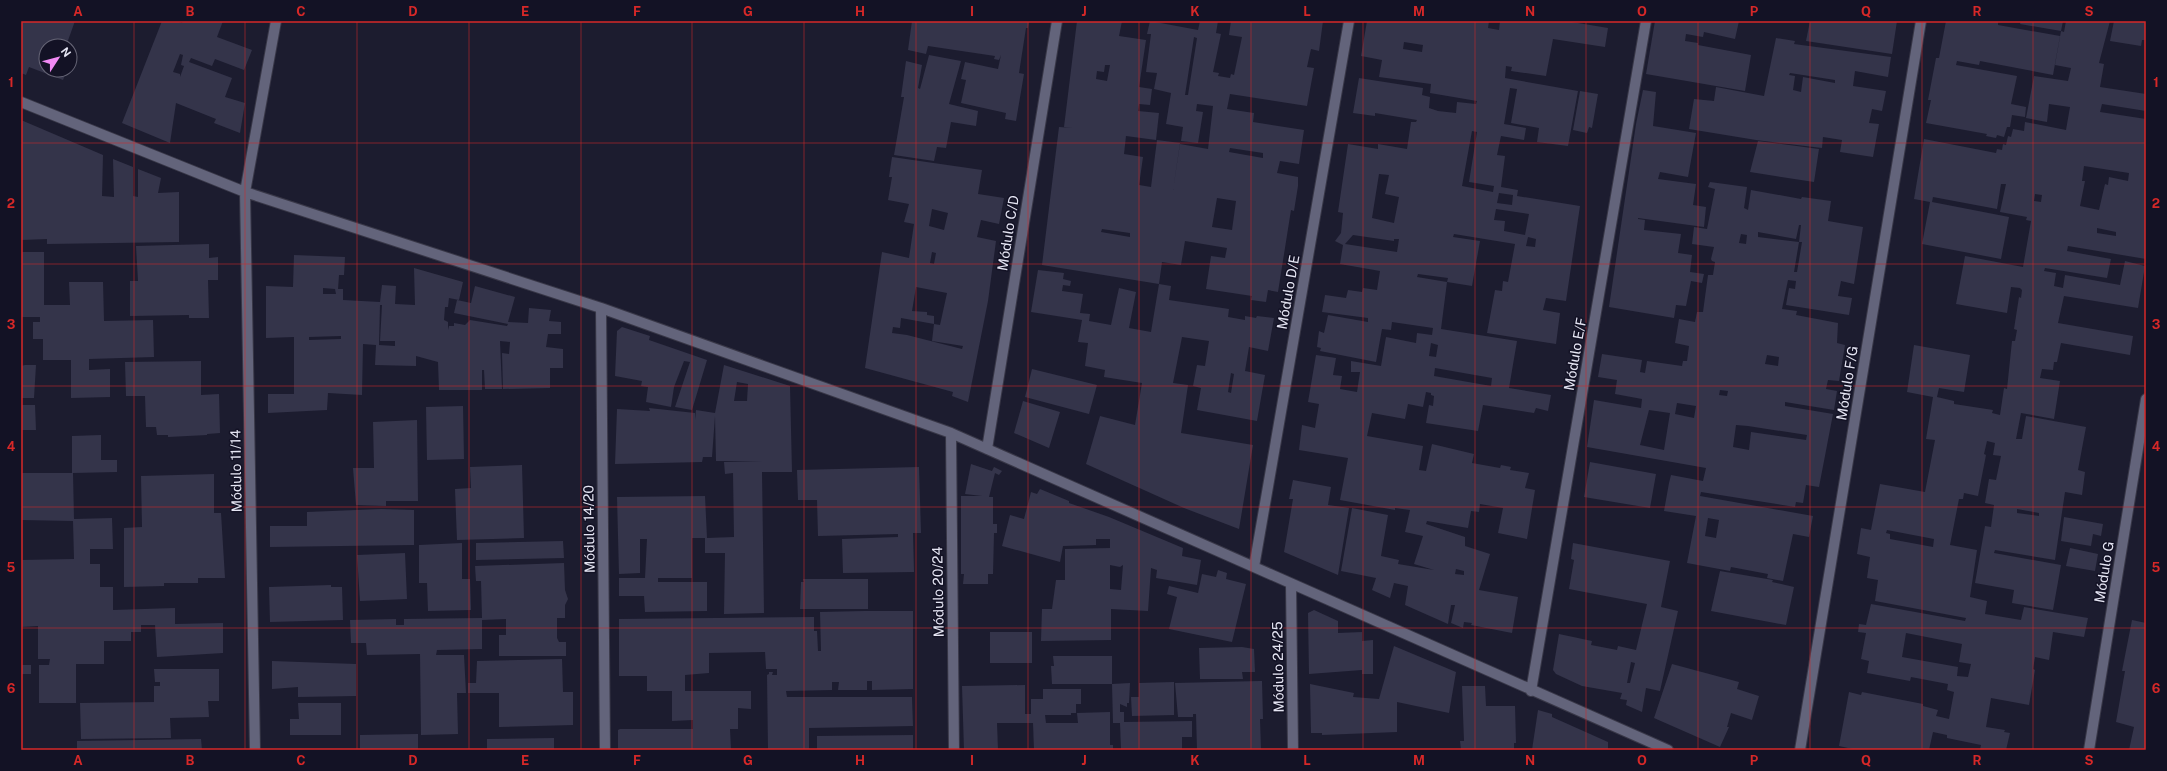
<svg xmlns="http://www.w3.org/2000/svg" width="2167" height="771" viewBox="0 0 2167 771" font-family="'Public Sans',sans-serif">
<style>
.building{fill:#34344a;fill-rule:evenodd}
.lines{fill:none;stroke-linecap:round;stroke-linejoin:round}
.street-casing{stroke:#383747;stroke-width:12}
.street{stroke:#63647b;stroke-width:10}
.grid{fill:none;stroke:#d62828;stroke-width:1;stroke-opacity:0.55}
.labels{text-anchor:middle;stroke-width:3;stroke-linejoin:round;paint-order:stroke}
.street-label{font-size:14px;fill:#e5e5f3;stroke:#131225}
.neatline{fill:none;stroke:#d62828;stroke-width:1.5}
.grid-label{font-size:13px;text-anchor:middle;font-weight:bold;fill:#d62828}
</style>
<rect width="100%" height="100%" fill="#1c1c2f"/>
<path class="building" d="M21 21H75L66 46H46V70H67L63 80 29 67 26 75 21 73Z
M162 21H176L182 23 183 21H223L217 37 252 50 244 70 215 59 212 66 191 58 189 62 232 78 225 97 245 103 240 133 214 123 216 119 176 103 170 143 122 123ZM180 54 183 55 181 65 184 66 180 77V74L173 72Z
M912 21H1029L1028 28H1026L1019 73 1024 74 1016 121 1005 119 1006 113 961 103 966 80 961 79 965 62 998 69 1001 55 999 60 994 59 995 56 928 46 926 54 908 50Z
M1077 21H1122L1119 36 1146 40 1139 87 1152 89 1150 105 1139 104 1138 111 1159 113 1156 140 1126 136 1124 154 1143 157 1139 185 1151 187 1157 140 1180 143 1173 190 1180 144 1208 149 1213 106 1197 104 1196 111 1203 112 1198 143 1181 141 1183 127 1166 124 1171 93 1154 89 1157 73 1146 72 1151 34H1147L1150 21 1198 30 1200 21H1218L1216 33 1221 34 1213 72 1219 73 1218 76 1230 78 1231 74 1234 75 1242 37 1229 35 1231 21H1323L1319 51 1311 49 1307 67 1314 68 1307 106 1230 94 1227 109 1254 113 1253 122 1304 130 1299 164 1280 161 1277 173 1298 177V186L1294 211 1291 210 1278 292 1268 290 1266 302 1251 300 1252 296 1206 289 1211 256 1225 258 1227 248 1185 241 1181 265 1162 262 1159 284 1042 265 1059 127 1072 128 1064 127ZM1194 37 1197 38 1188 95H1185ZM1105 65H1110L1107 81 1096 79 1097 71 1104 72ZM1230 148 1263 153V158L1229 152ZM1217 198 1236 201 1232 230 1212 227ZM1102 229 1130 233V237L1101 232Z
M1367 21H1489L1488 28 1499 30 1500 21H1566L1608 28 1605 47 1553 39 1546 76 1511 71 1512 67 1506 66 1505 78 1578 91 1568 146 1537 142 1539 128 1511 123 1517 89 1510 88 1504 124 1526 128 1524 140 1501 136 1497 155 1505 156 1501 187 1518 190 1517 196 1580 206 1566 301 1546 298 1543 310 1560 313 1556 344 1487 333 1495 290 1502 291 1503 281 1508 282 1515 244 1454 234 1453 237 1480 241 1472 286 1447 282 1441 329 1517 341 1509 388 1551 395 1548 411 1536 408 1534 413 1483 405 1478 431 1426 423 1429 405 1433 406 1434 396 1431 395V393L1426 392 1423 407 1408 404 1405 419 1372 413 1367 436 1423 446 1419 470 1426 471 1432 444 1474 454 1472 463 1500 468 1501 465 1511 467 1510 470 1529 473 1525 488 1535 490 1527 539 1498 533 1503 508 1480 504 1479 512 1471 511 1468 528 1427 521 1426 524 1465 537V546L1490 554 1479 590 1518 597 1512 633 1471 625 1472 623 1464 622 1463 628 1451 623 1455 605H1451L1448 624 1405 605 1408 586 1394 583 1390 598 1372 590 1376 578 1341 571 1352 508 1388 515 1381 556 1399 560 1398 564 1434 570 1414 564 1423 536 1405 532 1410 510 1395 508V510L1340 500 1348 458 1299 450 1302 425 1315 428 1319 404 1308 402 1316 355 1336 358 1333 375 1342 376 1340 389 1357 392 1360 372H1351V361L1381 366 1386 337 1416 343 1417 333 1432 335 1433 328 1392 322 1391 330 1382 329 1376 362 1320 351 1321 348 1317 347 1319 331 1324 333 1328 315 1368 322V318L1322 312 1325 295 1346 298 1348 290 1362 292 1363 288 1377 290 1380 271 1340 264 1343 245 1335 241 1341 233 1343 213 1338 212 1348 144 1378 149V144L1407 149 1411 122H1416L1417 120 1375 113V116L1353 113 1359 78 1423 88 1422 95 1430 97 1429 108 1438 111 1456 113 1457 102 1476 104 1477 101 1430 93 1431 84 1379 77 1382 60 1361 56ZM1404 42 1423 45 1422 52 1403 49ZM1472 131 1477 132 1469 182 1494 186 1493 192 1462 186ZM1379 174 1389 175 1385 194 1399 197 1394 223 1372 218ZM1499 193 1513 195 1512 205 1497 203ZM1496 209 1529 214 1525 235 1504 231 1505 221 1494 220ZM1353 235 1394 241V239H1399L1397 252 1345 244ZM1528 237 1536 239 1535 247 1526 246ZM1418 274 1448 278 1447 282 1417 277ZM1431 343 1438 345 1436 357 1429 356ZM1435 368 1492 378 1491 386 1434 376ZM1456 569 1464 571V575L1455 574Z
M1655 21H1739L1735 39 1704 32 1703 37 1686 34 1685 41 1698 43V45L1751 55 1745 91 1646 74Z
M1810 21H1897L1892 54 1806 41Z
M1946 21H1998V25L2060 36 2053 75 1980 61 1979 65 1957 61 1956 65 2017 76 2011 104 2026 107 2025 117 2012 115 2010 127H2007L2004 137 1997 135 1996 138 1986 136 1987 134 1926 123 1931 100H1928L1936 58H1939Z
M2021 21H2063L2061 31 2020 24Z
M2066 21H2110L2099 63 2104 64 2100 87 2146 94V111L2102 104 2100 112 2146 119V259L2068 246 2067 251 2111 259 2107 278 2045 268 2044 271 2056 273 2054 286 2063 288 2065 275 2120 285 2125 261 2145 266 2138 308 2064 296 2058 323 2133 336 2130 355 2061 343 2057 362H2054L2053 370 2042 369 2040 378 2060 381 2054 419 2021 413 2016 439H2022L2026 416 2086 427 2078 470 2085 472 2082 495 2065 492 2055 560 1995 550 1994 553 2061 565 2053 610 2012 603 2014 590 1975 583 1985 526 1991 527 1994 505 1985 503 1989 479 1996 480 2001 456 1993 455 1995 443 1987 441 1984 454 1986 455 1978 496 1964 493 1963 499H1959L1950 545 1977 550 1970 597 1987 601 1985 614 2021 620 2024 607 2088 618 2084 637 2053 632 2049 660 2035 657 2033 669 2035 670 2029 705 1991 698 1986 727 2005 730 2004 732 2010 733 2006 750H1980L1981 745 1947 738V735L1933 732 1929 750H1857L1839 746 1849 692 1861 695 1862 692 1923 704V706L1938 710 1936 716 1949 719 1954 692 1947 690 1948 684 1911 677 1910 681 1867 673 1869 661 1861 659 1866 633 1858 632 1859 624 1866 625 1871 604 1965 621 1966 618 1875 601 1878 580 1867 578 1870 557 1857 554 1861 528 1871 530 1880 484 1925 492 1935 440 1926 439 1933 397 1907 392 1914 345 1970 355 1964 392 1939 388 1937 397 1954 401V404L1993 410 1992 413 2000 415 2004 388 2007 389 2012 341H2015L2017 330 2014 329 2019 297 2021 298 2022 290 2020 288 2011 287 2007 313 1956 304 1965 256 2023 267 2031 221 2026 220 2027 217 2000 212 2006 184H2001L1997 209 1933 197 1932 202 2009 217 2001 259 1922 244 1930 202 1914 199 1924 139 1996 153 1997 149 2002 150 2003 144 2006 145 2008 136 2011 137 2013 129 2024 131 2025 122 2066 130 2070 107 2049 104 2047 122 2026 118 2034 76 2068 81 2071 68 2055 65 2061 31 2064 32ZM2084 166 2129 173 2128 181 2109 177 2108 185 2105 184 2099 210 2080 206 2085 181H2082ZM2035 194 2042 195 2041 202 2034 201ZM2097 228 2116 232V236L2097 233ZM2017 509 2039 513V516L2017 513ZM1887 530 1934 539 1933 547 1890 539V534L1886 533ZM1906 633 1962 644 1959 662 1971 664 1968 677 1957 676 1958 667 1902 657Z
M2114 21H2146V40H2142L2141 46 2110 41Z
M1776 38 1795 41 1794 44 1891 57 1888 77 1855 71 1853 86 1886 91 1882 111 1872 109 1869 123 1879 124 1873 157 1840 152 1842 140 1823 137 1822 148 1756 140 1689 129 1694 99 1714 101 1716 87 1764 96ZM1790 73 1835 80V83L1803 77 1801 92 1793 90 1795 76 1789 75Z
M929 55 961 61 949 104 978 111 976 126 951 122 946 148 937 147 934 161 894 155 904 97H901L906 61 922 65 918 88 920 89Z
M1643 90 1656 92 1653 126 1696 133 1688 177 1660 172 1658 179 1696 184 1693 205 1706 207 1704 227 1638 218V219L1645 220 1644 230 1681 234 1678 253 1692 255 1690 272 1704 274 1702 283 1691 281 1686 306 1676 305 1674 318 1609 307 1636 124Z
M1580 91 1598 94 1592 128 1589 127 1587 133 1573 130Z
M21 120 103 155 102 196 114 197 113 159 133 167V196L138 197V169L161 178 158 193 179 192V242L47 244V239L21 240Z
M1758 141 1819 149 1814 182 1750 172Z
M892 157 982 170 978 194 1004 198 999 224 981 220 977 237 996 241 988 301 968 402 952 396 953 392 865 368 882 252 909 258 914 224 904 222 909 204 888 200 892 177H889ZM932 209 948 213 944 230 929 226ZM932 252 936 253 934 264 930 263ZM916 287 947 293 940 325 934 324 932 341 963 346 962 349 907 335 892 333 893 327 900 328 901 318 934 324V316L927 315V312L912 311Z
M1710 182 1747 187 1744 208 1748 210 1751 190 1801 199 1802 197 1831 201 1828 221 1863 227 1854 284 1841 281 1838 296 1852 298 1849 315 1786 305 1789 288 1795 289 1796 281 1788 280 1782 309 1797 311 1796 315 1838 323 1837 343 1845 345 1839 381 1828 380 1826 389 1837 391 1834 410 1785 402V406L1833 414 1819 487 1806 485 1803 503 1796 502 1795 507 1701 492 1700 496 1813 516 1809 537 1793 534 1783 581 1767 578 1768 574 1731 567 1730 571 1687 563 1696 516 1664 511 1669 483 1671 475 1703 481 1706 468 1587 447 1594 400 1641 408 1642 399 1615 394 1617 380 1598 377 1602 354 1642 360 1640 372 1645 373 1647 361 1682 366 1683 361H1687L1689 346 1675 343 1679 319 1695 322 1697 312H1703L1708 275H1713L1715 262 1712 261 1711 259 1714 247 1692 244 1694 227 1707 229 1715 189 1708 187ZM1799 225H1801L1799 242H1802L1797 272H1794L1799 242 1758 237V232L1796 239ZM1741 234 1747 235 1746 244 1739 243ZM1767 355 1779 357 1778 366 1765 364ZM1720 390 1728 391 1727 396 1719 395ZM1677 403 1696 406 1694 418 1675 414ZM1649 410 1670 413 1664 450 1640 445ZM1736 425 1748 426 1807 435 1806 440 1751 432 1749 450 1733 447ZM1708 518 1719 520 1716 538 1705 536Z
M209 244V258L218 257V280H208L209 318H189V315L130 316V281H138L136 246Z
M21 252H44V305H70L69 282H103L104 321 153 320 154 357 89 359V370L110 369V397L71 398V360H43V339H33V322H40V317H21Z
M294 255 345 257 344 275H339L338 289H343V300L380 302 382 285 396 286 395 304 415 305 414 268 463 282 459 300 449 298 448 307H445L444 320 448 322V330L449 326H454V323L465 325 470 320 507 326 508 324 454 313 457 300 471 303 475 286 515 297 508 322 528 323 529 308 551 310 549 321 561 322V334H548L546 347 563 349V368H550V388L503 389 502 353 509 354 510 342 500 341 502 389H485L484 370H482V390H439L438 362 416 356V366L375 365 376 345 363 344 362 395 328 393 327 410 268 413V394H294V337L266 338V286L293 287ZM323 288 335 289 336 294H323ZM380 305H382L380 341H395V346L379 345ZM341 336V339L309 340V337Z
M1038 270 1064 273 1063 279 1071 281 1070 286 1063 285 1062 291 1083 294 1080 313 1090 314 1089 321 1111 325 1119 288 1136 292 1129 328 1151 332 1159 284 1171 286 1169 300 1229 309 1228 317 1245 320V316L1256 318 1257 316 1274 318 1268 351 1249 347 1245 371 1265 375 1257 421 1197 410 1201 388 1193 386 1197 365 1205 366 1209 341 1182 337 1173 383 1188 385 1181 433 1253 445 1239 529 1184 508 1086 464 1100 416 1135 425 1142 383 1104 377 1105 370 1085 366 1088 343 1078 342 1082 320 1031 312ZM1231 373 1234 374 1231 393 1228 392Z
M622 327 650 336 649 340 707 360 692 410 675 407 690 362 684 361 674 387 671 407 646 402 648 387 641 386 642 381 615 376 617 331Z
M201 361V395L219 394 220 433 207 434V435L168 437V435H157L156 427H146L145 396H126L125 362Z
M25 365H36L34 398H21V366Z
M724 365 790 386 792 472H762L764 613 724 614 725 553H705V538H692V578H658V582H707V611L645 612 644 596H619V578H645L647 539H640V573L619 574 617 497 705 496 707 538 734 537 733 473 725 474 724 462 762 461H716L715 416 712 457H703L702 462 615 464 617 409 650 411 649 408 695 413V420L696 410 715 413ZM737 382 748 384 747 401H734Z
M1032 369 1097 385 1089 414 1025 397Z
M1023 401 1060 412 1049 448 1014 433Z
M21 405H35L36 430H21Z
M463 406 464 459 427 460 426 407Z
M417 420 418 501H386V506L356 505 353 468H374L373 422Z
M101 435V460H117V472L73 473 74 519 112 518 113 549H90V564H100V587H113V610L175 608V624L223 623V653L157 657 155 625H141V632H131V641H104V664H76V703H39V665H49L50 659H38V626L21 627V560L74 559 73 521 21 520V473H72V436Z
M1590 462 1656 474 1650 508 1584 497Z
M971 464 992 471 994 467 1002 471 999 475 995 473 989 497H993V524H997V533H994L993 574H988V584H963L964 574H961V496H982L965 494Z
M522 465 524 538 457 540 455 489 471 488 470 467Z
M919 467 921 533H913L914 572 843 573 842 539 898 537V534L818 536 817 500H798L797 470Z
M214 474V513H221L225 578H198V583H164V586L124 587V528L142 527 141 476Z
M1293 480 1331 487 1328 505 1349 508 1338 575 1284 552 1293 499H1289Z
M1040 489 1069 501V503L1109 517 1183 548 1182 556 1201 560 1197 585 1156 578 1157 570 1151 568 1148 611 1111 609V640L1041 641 1042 609H1052L1056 580H1065V549L1110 548V539H1096V545L1063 546 1060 562 1002 546 1010 515 1024 519 1031 492 1037 494ZM1110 565 1120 567 1123 565 1121 590 1110 589Z
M381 509 414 510V545L270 547V526H307V512Z
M2064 517 2103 524 2101 536 2093 534 2091 546 2061 541Z
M563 541 564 558 476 560V543Z
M462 543V579H470L471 610 428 611 427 583H419V545Z
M1573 543 1670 561 1661 607 1678 611 1660 691 1646 688 1642 712 1626 705 1627 700 1620 699 1622 693 1582 686 1556 674 1553 670 1559 634 1592 641 1591 645 1617 650 1618 646 1636 650 1647 604 1569 589 1574 560 1571 559ZM1631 662 1635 663 1630 683H1627Z
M2070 548 2098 554 2095 571 2066 566Z
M405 553 407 599 360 601 357 555Z
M564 563 565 590 568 599 565 605V618H557V638L559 642H566V656H499V635H506V619L482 620V649L437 650 436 655H464L466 693H457L458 734 421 735 420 654 367 655 366 643H351L350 620 396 619V625H404V619L482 618 481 581H476L475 566Z
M1218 570 1227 573 1226 579 1246 584 1232 642 1169 629 1177 597 1167 594 1169 586 1198 593 1202 574 1216 577Z
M1720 571 1773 580 1772 582 1794 587 1786 625 1711 611Z
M803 579H868V609H800L801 582H804Z
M331 585V587H342L343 620 270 622 269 587Z
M1314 610 1338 621V633L1362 632V641L1373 640V674H1362V670L1309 674 1308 613Z
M864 611H913V689L872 690V681H867V690H838L839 682H832V690L786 691 787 697H912L913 726 809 728V750H768L767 675 769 674V672H773L772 675H777V669H766L765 652 709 653V673L685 675V691H751V709L738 708V729H730L731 750H618V730L620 729H693V720L672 721V691H647V676H619V619L814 617V631H817L818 651H821L820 612Z
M2132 620 2146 623V750H2129L2134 727 2116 722 2125 671H2122Z
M990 632H1032V663H990Z
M1394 646 1456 672 1449 713 1397 702V732L1322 735V733H1311L1310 684 1354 693 1353 697 1379 699Z
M1242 647 1254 649 1255 672H1242L1243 679H1200L1199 648Z
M1053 656H1112V684H1052L1051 666H1054Z
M562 659 563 692H573V725L499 727V693H468V683H476L477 661Z
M272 661 356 664V696L298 697V687L272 689Z
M1672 664 1739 682 1737 689 1759 696 1752 720 1731 713 1727 727H1729L1720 747 1654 718Z
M21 665H31V674H21Z
M154 669H219V701H208L209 717 170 718 171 738 81 739 80 703 154 702V686H160V682H155Z
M1260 681H1262L1263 719H1260L1261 750H1197L1196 714H1193V717H1178L1175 683Z
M1174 682V715L1132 716 1131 697H1139V683Z
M1130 683 1129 703H1127V707L1120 704V712H1124V722L1192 721V737H1182V750H1121L1120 723H1113L1112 684Z
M1025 685V714H1031V699H1043V689H1081V704H1076V713H1071V715H1045L1046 723H1078L1077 713 1110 712V745H1113V750H1034L1033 723H997L998 750H964L962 686Z
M1462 686H1485L1486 706H1515L1516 743H1514V750H1461L1460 741H1464Z
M298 703H341V735H290V719H299Z
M1538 710 1552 714V717L1608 742V750H1532Z
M418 734V750H360V735Z
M913 735V750H817V736Z
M554 738V750H487V739Z
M201 739 202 750H77V741Z"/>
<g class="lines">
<g class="street-casing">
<path id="street" d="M21 102 245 192 601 308 951 433 1668 750
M601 308 605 750
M951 433 954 750
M987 449 1057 21
M1254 567 1349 21
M1291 584 1293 750
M1531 691 1646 21
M255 750 245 192 276 21
M1800 750 1921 21
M2089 750 2146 399"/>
</g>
<use href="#street" class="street"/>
</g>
<path class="grid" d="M134 21V750M245 21V750M357 21V750M469 21V750M581 21V750M692 21V750M804 21V750M916 21V750M1028 21V750M1139 21V750M1251 21V750M1363 21V750M1475 21V750M1586 21V750M1698 21V750M1810 21V750M1922 21V750M2033 21V750M21 143H2146M21 264H2146M21 386H2146M21 507H2146M21 628H2146"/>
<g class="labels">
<g class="street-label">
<text transform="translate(1008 233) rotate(-81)" y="5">Módulo C/D</text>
<text transform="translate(1288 292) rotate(-80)" y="5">Módulo D/E</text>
<text transform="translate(1575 354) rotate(-80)" y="5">Módulo E/F</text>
<text transform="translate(1847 383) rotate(-81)" y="5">Módulo F/G</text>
<text transform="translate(236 471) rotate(-91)" y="5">Módulo 11/14</text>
<text transform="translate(589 529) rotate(-91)" y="5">Módulo 14/20</text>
<text transform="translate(2104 572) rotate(-81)" y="5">Módulo G</text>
<text transform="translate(938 592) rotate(-91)" y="5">Módulo 20/24</text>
<text transform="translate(1278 667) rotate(-91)" y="5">Módulo 24/25</text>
</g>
</g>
<rect width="2167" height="771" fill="none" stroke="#131225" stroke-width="44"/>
<g transform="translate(58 58) rotate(54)"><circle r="19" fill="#131225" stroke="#676677"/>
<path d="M0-3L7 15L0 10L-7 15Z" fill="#f18af4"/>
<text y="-6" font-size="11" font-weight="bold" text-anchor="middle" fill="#e5e5f3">N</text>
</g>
<rect x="22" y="22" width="2123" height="727" class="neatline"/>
<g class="grid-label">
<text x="78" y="16">A</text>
<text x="190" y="16">B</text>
<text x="301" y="16">C</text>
<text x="413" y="16">D</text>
<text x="525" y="16">E</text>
<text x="637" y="16">F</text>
<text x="748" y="16">G</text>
<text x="860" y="16">H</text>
<text x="972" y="16">I</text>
<text x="1084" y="16">J</text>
<text x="1195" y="16">K</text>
<text x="1307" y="16">L</text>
<text x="1419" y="16">M</text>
<text x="1530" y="16">N</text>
<text x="1642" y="16">O</text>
<text x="1754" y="16">P</text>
<text x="1866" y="16">Q</text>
<text x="1977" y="16">R</text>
<text x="2089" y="16">S</text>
<text x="11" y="87">1</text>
<text x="2156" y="87">1</text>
<text x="11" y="208">2</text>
<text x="2156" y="208">2</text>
<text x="11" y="329">3</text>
<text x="2156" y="329">3</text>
<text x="11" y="451">4</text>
<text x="2156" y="451">4</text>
<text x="11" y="572">5</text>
<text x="2156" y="572">5</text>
<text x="11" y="693">6</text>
<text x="2156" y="693">6</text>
<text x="78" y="765">A</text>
<text x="190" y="765">B</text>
<text x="301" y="765">C</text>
<text x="413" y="765">D</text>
<text x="525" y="765">E</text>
<text x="637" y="765">F</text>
<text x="748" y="765">G</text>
<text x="860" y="765">H</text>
<text x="972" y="765">I</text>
<text x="1084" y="765">J</text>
<text x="1195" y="765">K</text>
<text x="1307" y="765">L</text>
<text x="1419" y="765">M</text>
<text x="1530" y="765">N</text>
<text x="1642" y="765">O</text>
<text x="1754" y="765">P</text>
<text x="1866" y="765">Q</text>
<text x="1977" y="765">R</text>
<text x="2089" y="765">S</text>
</g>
</svg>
